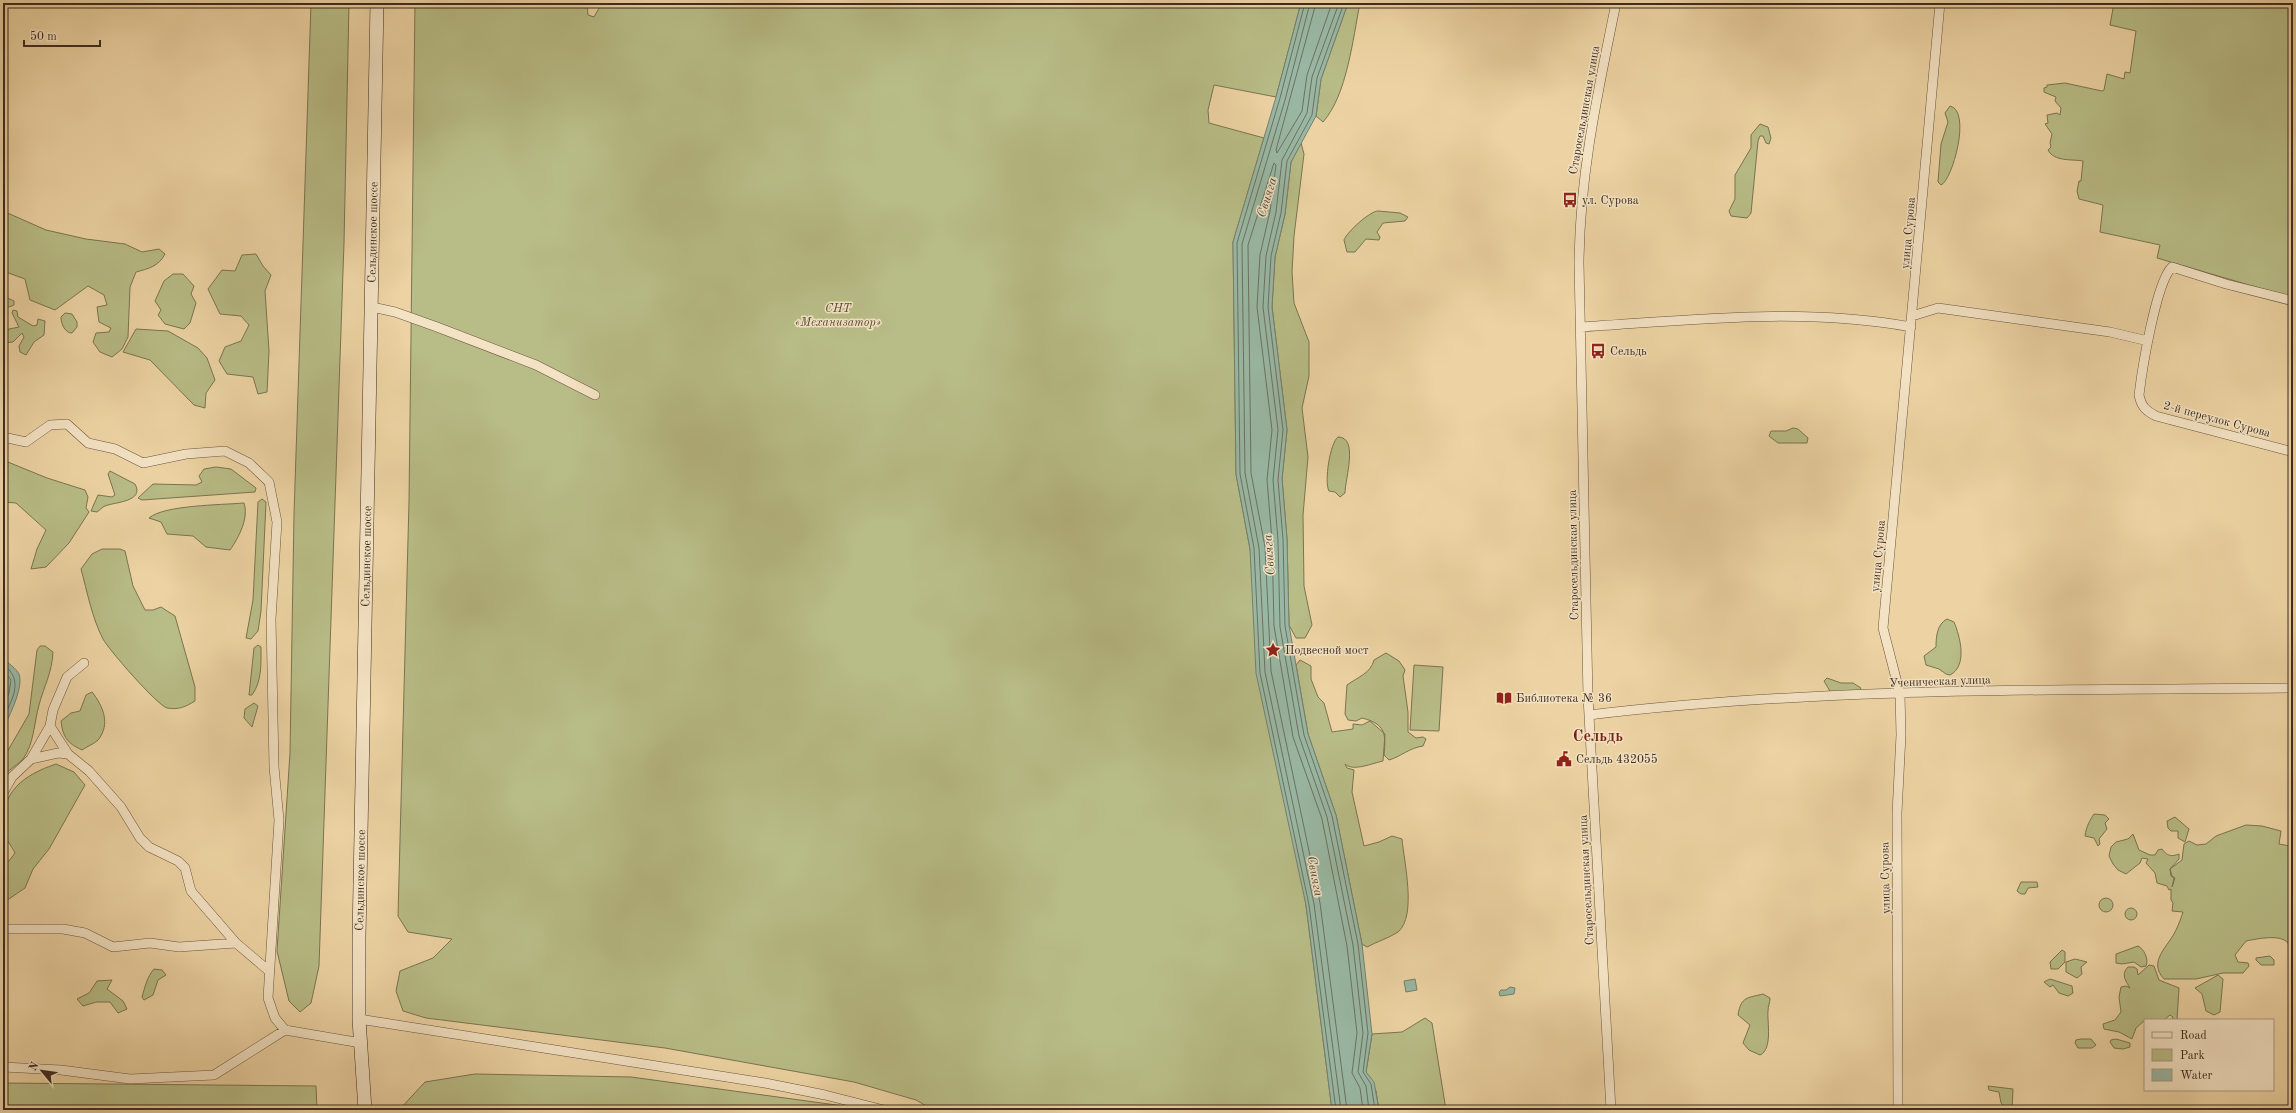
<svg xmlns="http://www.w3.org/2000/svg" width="2296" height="1113" viewBox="0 0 2296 1113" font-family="'Old Standard TT',serif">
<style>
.green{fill:#b8bc86;stroke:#7b7452}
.water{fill:#99b8a4;stroke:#75806f}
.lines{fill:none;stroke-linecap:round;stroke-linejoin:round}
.shore{stroke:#6c7262;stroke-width:1}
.street-casing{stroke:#6a5540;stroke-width:10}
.secondary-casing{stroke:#3e2b1f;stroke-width:14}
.street{stroke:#f3e2c3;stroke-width:9}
.secondary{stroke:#f3e2c3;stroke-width:13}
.labels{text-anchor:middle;stroke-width:3;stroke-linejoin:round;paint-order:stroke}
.street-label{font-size:12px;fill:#3e2b1f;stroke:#f3e2c3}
.poi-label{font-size:12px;fill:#3e2b1f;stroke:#f3e2c3;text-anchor:start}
.park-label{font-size:12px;font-style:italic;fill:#564834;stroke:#f3e2c3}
.water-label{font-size:13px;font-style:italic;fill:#50473a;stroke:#f3e2c3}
.district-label{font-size:16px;font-weight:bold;fill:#7a1f14;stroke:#f3e2c3}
</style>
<rect width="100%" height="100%" fill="#edd3a3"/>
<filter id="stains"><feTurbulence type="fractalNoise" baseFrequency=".005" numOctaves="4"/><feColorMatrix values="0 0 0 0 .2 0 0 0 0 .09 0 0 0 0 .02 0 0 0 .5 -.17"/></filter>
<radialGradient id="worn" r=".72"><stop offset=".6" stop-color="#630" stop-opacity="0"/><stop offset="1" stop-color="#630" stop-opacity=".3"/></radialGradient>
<path class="green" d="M311 3H349L344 243 319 966 311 1003 300 1012 289 1001 277 951 290 753 294 514Z
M415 3H587L588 15 594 17 602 3H658L669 7 676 3H1301L1276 97 1214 85 1208 110 1209 123 1264 138 1233 242 1236 474 1250 549 1306 905 1332 1110H933L916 1100 854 1082 665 1048 426 1018 403 1011 396 991 400 971 433 958 452 939 408 932 398 916 409 502Z
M1348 3H1360C1353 38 1347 95 1323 122L1316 116 1321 79Z
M2114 3H2293V298L2157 258 2160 245 2100 232 2103 205 2079 199 2077 191 2079 181H2081L2083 161C2072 159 2054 162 2048 150L2051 147 2050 143 2052 134 2045 124 2048 123 2047 115 2057 113 2060 115 2061 108 2055 101 2056 97 2044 92V88L2047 87V85L2065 83 2102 91 2104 90 2107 74 2124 79 2125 72 2130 73 2136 31 2110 25Z
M1950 106C1972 111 1952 181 1941 185L1938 182 1941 144 1948 122 1945 113Z
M1760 124 1768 127 1771 138 1769 144 1766 143 1763 136H1760L1758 141 1751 213 1747 218 1731 216 1729 211 1735 199V175L1751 148V135Z
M1301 143 1304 154 1294 236 1292 272 1294 303 1309 342V376L1302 408 1308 457 1303 515 1304 586 1312 625 1305 638H1296L1289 625 1287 539 1282 479 1287 430 1272 307 1275 257 1285 214 1291 162Z
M3 211 46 230 86 239 125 244 142 252 159 249 165 254C159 266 148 269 136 272L130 287 128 337 122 349 112 357 100 352 93 342 96 333 109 332 111 328 99 322 97 307 107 305 104 295 88 286 55 310 30 300 25 279 3 271Z
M1378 211 1400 213 1408 217 1405 221 1383 223 1377 232 1380 237 1379 240 1366 239 1355 252H1347L1344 240C1347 232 1370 211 1378 211Z
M256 254 263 266 271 275 265 291 269 351 267 392 258 394 253 377 227 374 219 361 225 347 241 341 249 325 241 316 220 314 208 289 222 270 235 271 242 255Z
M173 274H183L194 286 191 294 196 303 190 323 184 329 165 324 158 315 161 310 155 301 164 281Z
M3 296 14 301V305L9 307 3 306Z
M13 310 17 311 18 317 33 326 37 325 38 319 45 321 44 335 34 342 26 355 20 352 19 346 24 337 22 333 13 342 3 343V333H6L9 329 19 327 12 313Z
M65 313 72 314 77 322V327L72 333C65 333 61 324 61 317Z
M136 329 168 331 198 348 207 358 215 380 206 393 205 408 194 405 150 360 123 352Z
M1793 428 1798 429 1808 438 1807 443H1778L1769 436 1771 431H1786Z
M1338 437C1359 437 1345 479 1345 493L1340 497 1335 492 1329 491C1324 482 1330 443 1338 437Z
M3 460 47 478 85 490 88 497 86 508 89 512 69 543 46 567 31 569 37 549 46 530 16 503 3 502Z
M216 467 231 469 256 488 255 492 142 500 138 498 153 484 196 485 202 482 199 476 204 469Z
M110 471 135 484C145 502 114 502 105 506 102 507 100 510 97 512L91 511 98 495 112 497 115 495 108 474Z
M262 499 266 502 261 611 258 631 251 639 246 638 253 600 258 502Z
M244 503C249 518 239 537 230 550L206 547 193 536 167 534 161 522 149 518C164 505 221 505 244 503Z
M102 549H120L125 551 133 586 145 610H153L161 607 175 616 195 687V701C185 707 179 710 167 708 157 705 109 650 103 639 92 618 87 591 81 569L92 554Z
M1947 619 1954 622C1960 636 1968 666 1950 675L1946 674 1939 669 1926 665 1924 656 1936 647C1936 637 1937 624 1947 619Z
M258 645 261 647C261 664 262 681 252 695H249L254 648Z
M40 646H45L53 652C52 673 44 686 39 705 34 723 34 744 23 759 18 764 11 769 6 773H3V759L29 714 37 650Z
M1386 653 1399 661 1405 670 1403 676 1408 712V732L1416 738 1423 737 1426 739 1423 746C1409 748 1402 756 1389 760L1384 755C1386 734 1386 724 1362 718L1356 721 1348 720 1345 714 1347 685C1358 677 1371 673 1374 660Z
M1300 660 1311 666V679L1318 697 1324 703 1332 732 1353 729V724L1362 725 1370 721 1385 734 1383 761C1373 763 1353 772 1345 764L1347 768 1354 770 1352 792 1364 846 1379 842 1392 836 1402 839C1404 862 1417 916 1398 932 1389 938 1376 942 1367 947L1362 944 1336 815 1308 734 1296 665Z
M1414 665 1443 667 1439 731 1410 730Z
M1827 678 1841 683H1853L1861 688 1859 691 1831 693 1824 681Z
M92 692C103 706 111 724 98 740 94 744 86 747 82 750 67 743 63 737 61 721L71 713 80 711 86 695Z
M254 703 258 706 252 727 244 718 245 709Z
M56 764 74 772 85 785 49 849 33 869 25 888 3 903V865L9 861 15 853C12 847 4 836 3 831 0 791 24 775 56 764Z
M2094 814 2105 815 2109 819 2105 823 2107 829 2099 839 2100 844 2098 846 2094 838 2085 836C2086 827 2090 820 2094 814Z
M2175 817 2189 829 2185 842 2178 838V831H2171L2168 828 2167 821Z
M2246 825 2262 826 2281 831 2279 844 2290 846 2293 849V978L2290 976C2290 967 2292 956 2290 947 2286 932 2257 939 2246 941L2235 955 2238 962 2248 963 2249 966 2243 973H2223L2196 979H2164C2147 961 2169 946 2176 930 2179 924 2181 918 2183 912L2172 911 2173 903 2171 900V889L2169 890 2167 886 2157 883 2155 873 2146 863 2148 859 2142 858 2140 863 2126 874 2118 870 2113 864 2109 856 2111 847 2116 842 2128 839 2133 834 2139 850 2150 855H2155L2158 850 2162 849C2167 856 2171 857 2179 854V859L2170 869 2171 876 2174 878 2172 887 2175 878 2172 876 2170 869 2182 860 2184 844 2189 841 2197 845 2206 844 2216 836Z
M2021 882H2037L2038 887 2028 888 2025 894H2021L2017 891Z
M2099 905a7 7 0 1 1 14 0a7 7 0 1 1-14 0Z
M2125 914a6 6 0 1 1 12 0a6 6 0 1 1-12 0Z
M2138 946C2144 949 2149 959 2146 966L2141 967 2134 962 2122 964 2116 963V954Z
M2062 950 2065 952V962L2058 969H2051L2050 962Z
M2270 956 2274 960V965H2261L2256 960V958Z
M2075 959 2087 962 2081 967 2082 974 2077 978 2066 972V962Z
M2149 965 2154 966 2159 980 2179 988 2177 1020H2172L2173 1017 2170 1015 2164 1020H2145L2136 1028 2132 1039 2119 1032 2104 1029 2103 1024 2115 1020 2121 1012 2119 997 2121 987 2126 986 2130 988C2125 980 2121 974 2128 967H2134L2137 969 2138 975Z
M154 969 162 970 166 975 158 980 153 995 144 1000 142 997C145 987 147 977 154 969Z
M2218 975 2223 979 2220 1012 2214 1015 2206 1011 2202 994 2195 988Z
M2050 979 2072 986 2073 993 2068 996 2059 993 2053 985 2050 987 2044 982Z
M112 980 107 989 123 1001 127 1009 118 1013 110 1002H96L83 1006 77 999 89 993 97 981Z
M1763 994 1770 998C1770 1003 1768 1006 1768 1011 1767 1022 1773 1049 1760 1055L1749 1050 1743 1043 1750 1025 1738 1015C1741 996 1748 998 1763 994Z
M1425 1018 1432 1023 1446 1110H1379L1376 1091 1366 1072 1372 1034 1402 1032Z
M2081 1039H2091L2096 1045 2092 1048H2078L2075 1043 2076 1040Z
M2116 1039 2130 1043V1047L2123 1049 2114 1048 2110 1042 2111 1040Z
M475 1074 631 1077 851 1107 858 1110H399L425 1082Z
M3 1083 316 1086 317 1110H3Z
M1988 1086 2013 1089 2012 1110H2008L2001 1103 1999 1092 1989 1090Z"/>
<path class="water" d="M1301 3H1348L1321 79 1316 116 1291 162 1285 214 1275 257 1272 307 1287 430 1282 479 1287 539 1289 625 1308 734 1336 815 1362 944 1372 1034 1366 1072 1374 1082 1379 1110H1332L1306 905 1256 673 1250 549 1236 474 1233 242 1276 97Z
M3 659C8 663 16 668 19 674 24 687 9 717 3 729Z
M1415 979 1417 990 1406 992 1404 981Z
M1510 987 1515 988 1514 994 1500 996 1499 992 1501 990H1506Z"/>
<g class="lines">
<path class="shore" d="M1305 3 1280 98 1237 243 1240 474 1254 548 1260 673 1309 905 1336 1110
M1310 3 1285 100 1242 244 1245 473 1259 548 1265 672 1314 904 1341 1110
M1316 3 1276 150 1277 153 1302 111 1307 75 1332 3
M1339 3 1312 77 1307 113 1282 160 1276 212 1266 256 1263 307 1278 430 1273 480 1278 540 1280 627 1299 736 1327 817 1353 945 1363 1033 1358 1072 1366 1086 1369 1110
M1344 3 1317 78 1312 115 1287 161 1281 213 1271 256 1268 307 1283 430 1278 480 1283 539 1285 626 1304 735 1332 816 1358 944 1368 1033 1363 1072 1371 1084 1375 1110
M3 664C25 681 12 698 3 720
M3 670 11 680 9 693 3 707
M1347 1110 1320 903 1271 671 1265 547 1251 473 1248 245 1274 163 1276 165 1270 211 1260 255 1257 307 1272 430 1267 480 1272 540 1274 626 1293 737 1322 819 1347 946 1357 1033 1352 1073 1360 1088 1363 1110"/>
<g class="street-casing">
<path id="street" d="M2293 301 2226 284 2172 267C2156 282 2142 370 2139 395 2141 406 2146 411 2156 416L2293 452
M372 307 395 312 437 327 536 365 595 395
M1912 316 1938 308 2110 332 2148 341
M1581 327C1691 320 1802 307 1911 327
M3 437 26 442 50 425 67 424 88 443 115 449 143 463 186 454 225 451 249 463 269 482 277 522 271 619 274 767 279 820 268 998 275 1018 285 1030 361 1043
M84 663 67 677 53 710 50 726 68 754 89 771 121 807 140 838 149 847 178 861 185 868 191 891 236 943
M1589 715C1822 687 2058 690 2293 688
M31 759 58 753 68 754
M3 793 12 777 31 759 50 726
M3 929H63L85 933 113 947 150 943 179 947 236 943 269 971
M359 1019 765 1083 825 1095 884 1110
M3 1067 61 1070 130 1079 214 1075 285 1030
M1611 1110 1588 697 1579 263C1580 171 1598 92 1616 3
M1898 1110 1897 813 1901 735 1900 694 1883 628 1940 3"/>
</g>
<g class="secondary-casing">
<g id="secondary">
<path id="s1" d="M365 1110 359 1019V937L377 3"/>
</g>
</g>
<use href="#street" class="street"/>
<use href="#secondary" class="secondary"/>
</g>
<defs>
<g id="bus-bare" transform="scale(1.2)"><path d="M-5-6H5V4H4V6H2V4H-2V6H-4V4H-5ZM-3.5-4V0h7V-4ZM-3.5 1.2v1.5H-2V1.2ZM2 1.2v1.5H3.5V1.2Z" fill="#8f2418" stroke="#f3e2c3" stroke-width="2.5" paint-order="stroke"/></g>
<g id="sight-bare" transform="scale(1.2)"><path d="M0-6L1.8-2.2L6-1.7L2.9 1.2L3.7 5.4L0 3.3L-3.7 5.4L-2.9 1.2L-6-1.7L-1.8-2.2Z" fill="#8f2418" stroke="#f3e2c3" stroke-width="2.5" paint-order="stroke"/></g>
<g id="library-bare" transform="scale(1.2)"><path d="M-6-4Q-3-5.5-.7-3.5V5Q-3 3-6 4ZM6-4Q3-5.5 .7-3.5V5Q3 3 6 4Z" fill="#8f2418" stroke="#f3e2c3" stroke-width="2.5" paint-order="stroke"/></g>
<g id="civic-bare" transform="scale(1.2)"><path d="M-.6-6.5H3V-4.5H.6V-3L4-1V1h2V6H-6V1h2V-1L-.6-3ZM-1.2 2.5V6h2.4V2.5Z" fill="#8f2418" stroke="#f3e2c3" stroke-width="2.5" paint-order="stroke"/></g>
</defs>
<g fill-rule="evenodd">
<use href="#bus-bare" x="1570" y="200"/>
<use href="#bus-bare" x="1598" y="351"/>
<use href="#sight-bare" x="1273" y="650"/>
<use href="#library-bare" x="1504" y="698"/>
<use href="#civic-bare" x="1564" y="759"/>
</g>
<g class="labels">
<g class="street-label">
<text transform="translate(1584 110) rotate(-80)" y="4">Старосельдинская улица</text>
<text dy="4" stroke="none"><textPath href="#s1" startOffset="878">Сельдинское шоссе</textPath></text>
<text transform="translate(1908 233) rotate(-85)" y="4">улица Сурова</text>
<text transform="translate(2217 419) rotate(15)" y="4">2-й переулок Сурова</text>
<text transform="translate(1573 555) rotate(-91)" y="4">Старосельдинская улица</text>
<text transform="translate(1878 556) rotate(-85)" y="4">улица Сурова</text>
<text dy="4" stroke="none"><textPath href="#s1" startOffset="554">Сельдинское шоссе</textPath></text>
<text transform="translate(1940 681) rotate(-2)" y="4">Ученическая улица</text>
<text transform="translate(1885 878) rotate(-91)" y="4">улица Сурова</text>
<text transform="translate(1586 880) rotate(-93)" y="4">Старосельдинская улица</text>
<text dy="4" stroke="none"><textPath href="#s1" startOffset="230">Сельдинское шоссе</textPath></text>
</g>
<g class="poi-label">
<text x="1582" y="204">ул. Сурова</text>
<text x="1610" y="355">Сельдь</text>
<text x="1285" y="654">Подвесной мост</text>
<text x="1516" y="702">Библиотека № 36</text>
<text x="1576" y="763">Сельдь 432055</text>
</g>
<g class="park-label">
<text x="838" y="312">СНТ<tspan x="838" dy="14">«Механизатор»</tspan></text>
</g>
<g class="water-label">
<text transform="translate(1266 197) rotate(-73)" y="5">Свияга</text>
<text transform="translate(1268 555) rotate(-94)" y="5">Свияга</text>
<text transform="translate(1316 876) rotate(79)" y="5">Свияга</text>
</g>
<g class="district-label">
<text x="1598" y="741">Сельдь</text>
</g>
</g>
<rect width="2296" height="1113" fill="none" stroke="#edd3a3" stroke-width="16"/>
<rect x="4" y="4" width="2288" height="1105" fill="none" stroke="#3e2b1f" stroke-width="2"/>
<rect x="8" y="8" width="2280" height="1097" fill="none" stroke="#3e2b1f"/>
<rect x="2144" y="1019" width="130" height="72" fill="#f3e2c3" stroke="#ab9981"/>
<rect x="2152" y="1032" width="20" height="6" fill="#f3e2c3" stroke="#ab9981"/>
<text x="2180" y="1039" font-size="12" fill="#3e2b1f">Road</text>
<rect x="2152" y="1049" width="20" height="12" fill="#b8bc86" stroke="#ab9981"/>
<text x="2180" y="1059" font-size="12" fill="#3e2b1f">Park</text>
<rect x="2152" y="1069" width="20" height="12" fill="#99b8a4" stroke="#ab9981"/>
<text x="2180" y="1079" font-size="12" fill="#3e2b1f">Water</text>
<g transform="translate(42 1071) rotate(299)" stroke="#f3e2c3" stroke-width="3" paint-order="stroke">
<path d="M0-3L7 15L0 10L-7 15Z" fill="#3e2b1f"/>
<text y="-6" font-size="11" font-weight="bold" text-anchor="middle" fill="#3e2b1f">N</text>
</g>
<path d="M24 40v6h76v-6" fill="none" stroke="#3e2b1f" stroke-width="2"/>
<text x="30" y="40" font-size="12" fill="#3e2b1f" stroke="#f3e2c3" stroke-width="3" paint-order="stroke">50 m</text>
<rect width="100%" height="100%" filter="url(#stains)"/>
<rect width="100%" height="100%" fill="url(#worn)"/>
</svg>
